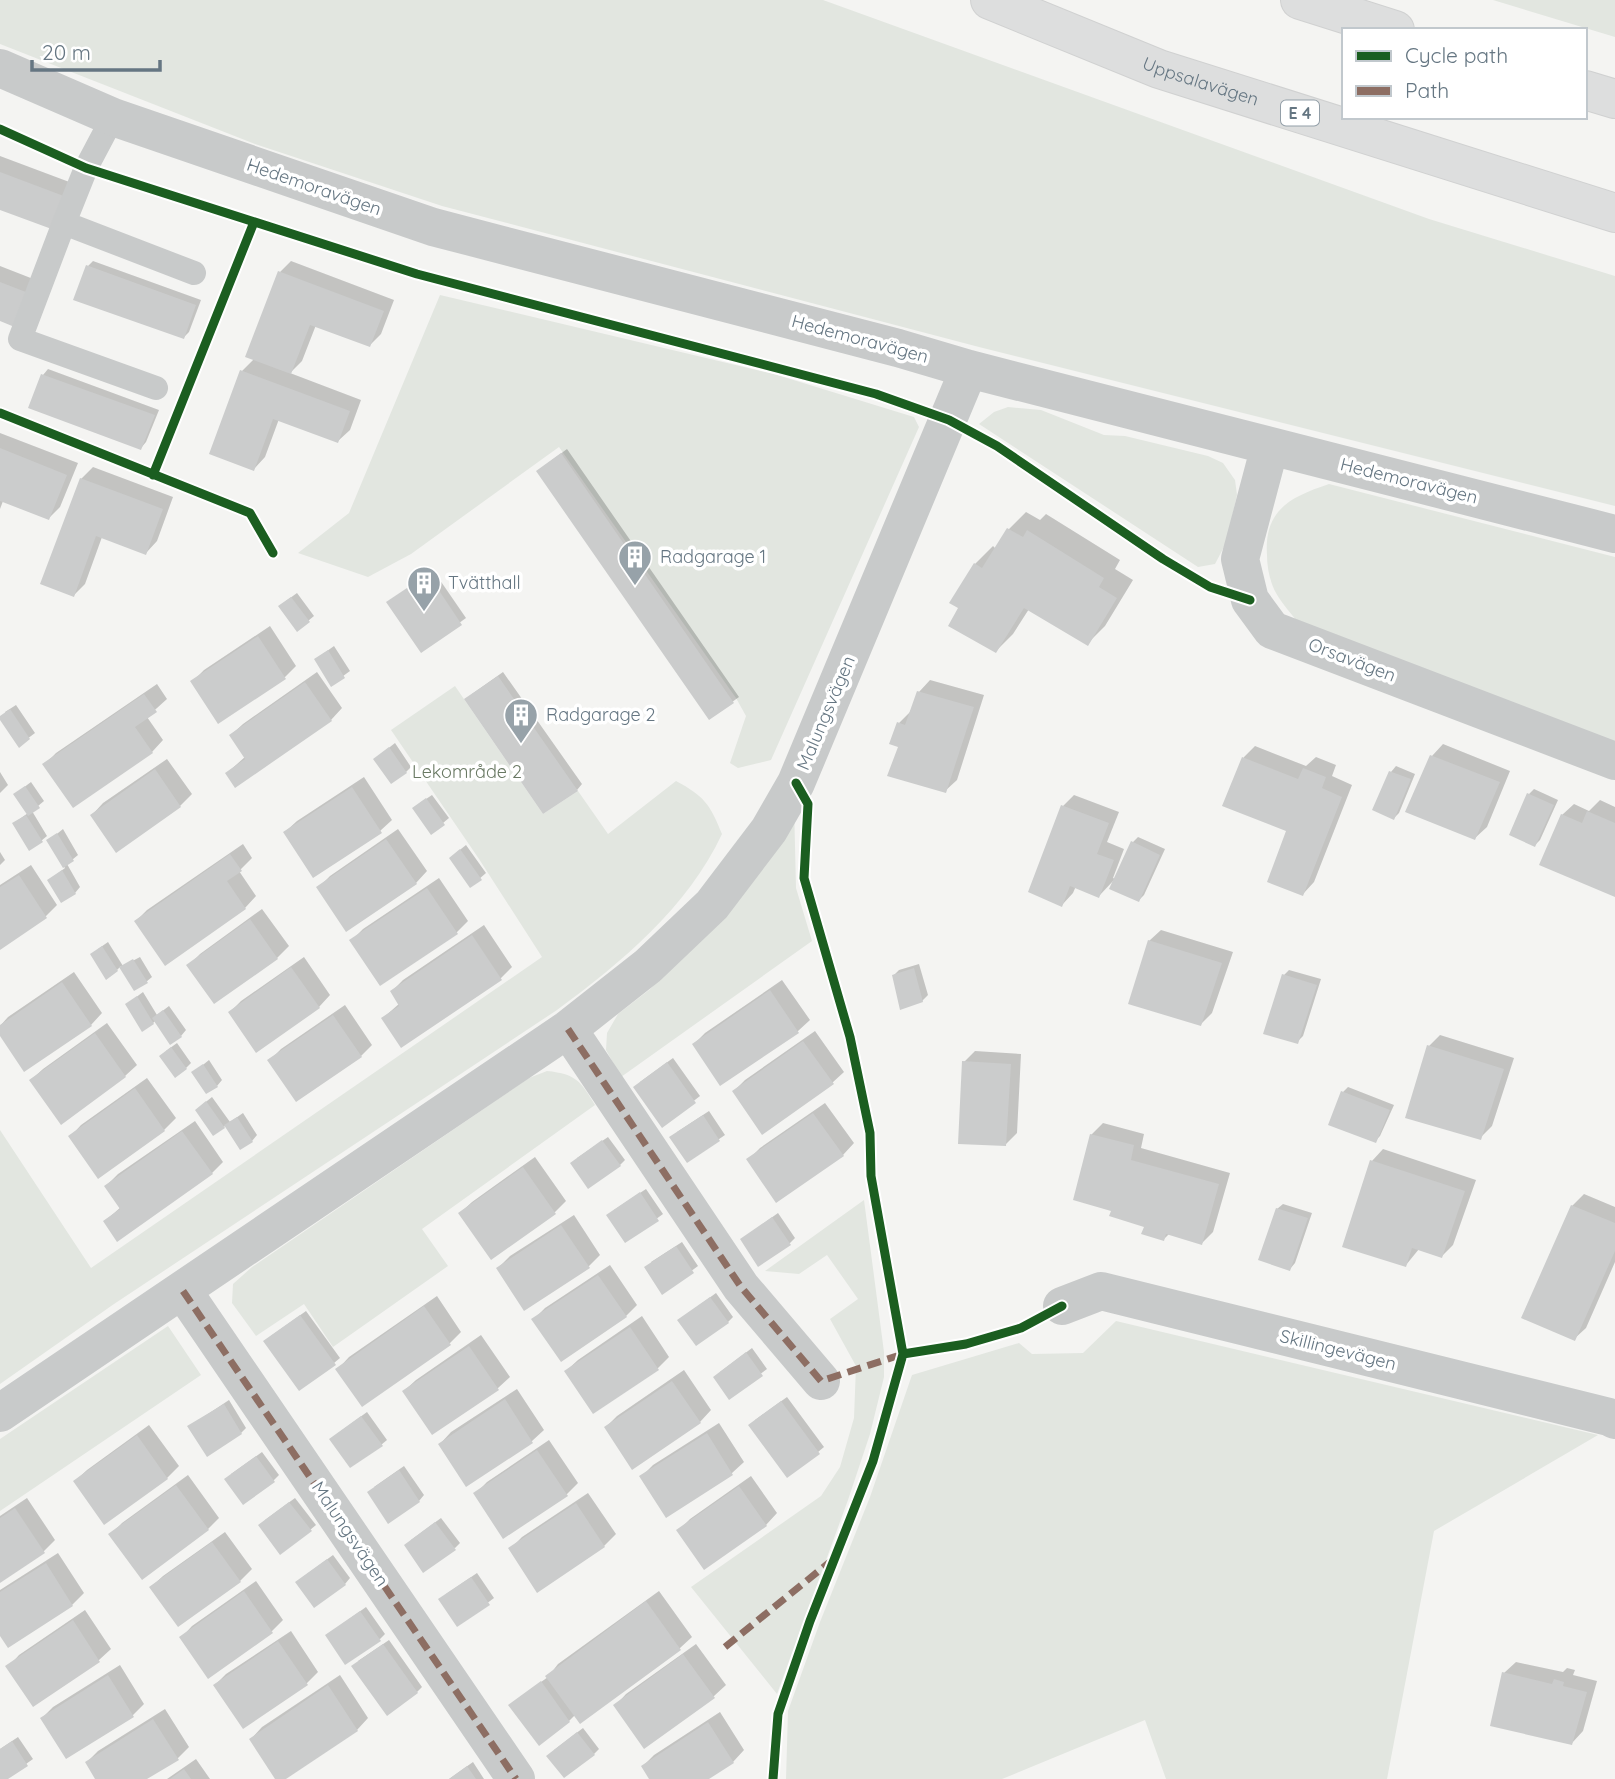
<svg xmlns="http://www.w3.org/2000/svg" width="1615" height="1779" viewBox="0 0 1615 1779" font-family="Quicksand,sans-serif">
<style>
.green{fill:#e2e6e0}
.shadow{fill:#0003}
.building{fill:#cbcccc}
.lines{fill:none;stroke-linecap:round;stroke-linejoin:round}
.motorway-casing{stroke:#d0d1d1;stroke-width:40}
.service{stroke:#c8caca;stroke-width:24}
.minor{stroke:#c8caca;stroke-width:38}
.motorway{stroke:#dddede;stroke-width:38}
.quiet{stroke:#8d6e63;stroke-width:7;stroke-dasharray:14 7;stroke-linecap:butt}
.cycleway-casing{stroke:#fff;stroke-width:13}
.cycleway{stroke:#1b5e20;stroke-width:9}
.labels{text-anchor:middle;stroke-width:7;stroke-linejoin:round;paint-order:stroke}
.shield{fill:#fff;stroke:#939fa8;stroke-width:2}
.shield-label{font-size:16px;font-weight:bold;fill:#657682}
.street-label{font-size:18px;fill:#657682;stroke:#fff}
.poi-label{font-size:18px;fill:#657682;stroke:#fff;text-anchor:start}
.park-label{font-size:18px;fill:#697963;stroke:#fff}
</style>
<rect width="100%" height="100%" fill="#f4f4f2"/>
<path class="green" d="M0 0H823L1429 219 1615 276V506L979 347 442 206 255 144 0 44Z
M1493 0H1615V37Z
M440 295 774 374 914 417 919 427 771 760 738 768 730 763 746 716 736 698 559 447 411 554 368 577 298 553 349 513Z
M1008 407 1041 410 1104 435 1125 436 1208 456 1223 463 1235 480 1237 495 1226 543 1215 564 1198 567 979 424 994 412Z
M1329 484 1615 557V745L1299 624C1292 614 1282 604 1276 593 1270 582 1267 568 1267 555 1264 510 1290 497 1329 484Z
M455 686 543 814 578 791 608 834 676 781C704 796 710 804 722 834 688 907 621 963 557 1010L114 1304 0 1384V1130L91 1268 542 957 479 859 391 730Z
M794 804 796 888 812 941 621 1077 606 1050 607 1033 618 1014 649 990 696 945Z
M547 1071C577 1074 581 1082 595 1105L422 1229 448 1266 333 1347 304 1304 256 1336 232 1303 233 1284 252 1267 529 1078Z
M864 1200 884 1352V1377L870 1434 848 1500 777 1694 691 1587 821 1496 840 1467 854 1418 856 1366 830 1319 858 1299 827 1255 799 1274 765 1271Z
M1116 1321 1598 1435 1434 1531 1387 1779H1166L1145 1720 1002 1779H786L788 1711 820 1622 870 1497 912 1375 1019 1343 1032 1354 1083 1353Z
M168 1326 201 1375 0 1511V1439Z"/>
<path class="shadow" d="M0 156 80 186 68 218 0 208Z
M93 261 201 300 189 332 184 337 88 266Z
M291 261 394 300 381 334 370 345 316 325 302 361 290 373 361 400 350 430 338 441 279 419 265 457 254 469 242 371 254 359 280 272Z
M0 266 41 282 0 319Z
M48 369 159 410 146 442 141 448 43 375Z
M0 433 78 463 60 507 49 518 3 501 0 509Z
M567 449 739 697 710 718 544 466Z
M93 467 173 497 157 541 146 553 102 537 85 584 74 595 81 479Z
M1026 512 1040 520 1046 514 1120 560 1115 569 1133 580 1105 626 1088 643 1029 609 1013 634 996 651 961 607 952 603 975 564 993 546 996 549 1009 529Z
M433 570 466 618 422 650 389 602Z
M297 593 314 616 308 621 286 601Z
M270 626 296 666 285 677 192 682 204 670Z
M334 646 350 671 332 684 316 659Z
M317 672 342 708 331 720 227 773 246 756 231 735 243 724Z
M503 672 582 784 577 790 472 694Z
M930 680 984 695 957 780 945 791 901 745 899 723 910 712 919 692Z
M157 684 167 699 147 717 163 740 152 752 45 764 56 753Z
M16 705 35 733 19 745 5 712Z
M395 743 411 767 406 772 381 754Z
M1443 744 1510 771 1487 827 1475 838 1432 756Z
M1255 746 1306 766 1316 757 1336 765 1332 776 1352 785 1314 882 1303 894 1288 830 1225 805 1244 757Z
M167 759 192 794 180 806 92 815 103 803Z
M1396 766 1415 774 1399 813 1394 818 1391 772Z
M0 772 8 785 0 793Z
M364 777 392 820 380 831 285 832 297 821Z
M31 782 44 801 32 811 47 836 41 841 14 823 28 813 15 794Z
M1534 789 1558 800 1540 840 1535 845 1529 794Z
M432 795 449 818 443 823 420 803Z
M1074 795 1119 812 1107 842 1124 849 1113 878 1115 879 1133 842 1138 837 1165 849 1144 895 1139 900 1114 880 1099 896 1076 886 1073 893 1062 905 1063 806Z
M1600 800 1615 807V895L1562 815 1574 804 1589 811Z
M63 829 78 855 67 864 80 887 75 893 49 880 65 868 48 841Z
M398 829 427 871 416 883 319 887 330 876Z
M243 844 252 858 239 871 256 896 245 908 165 964 136 921 147 910Z
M466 845 486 873 471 886 456 853Z
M0 852 5 860 0 865Z
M31 865 57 905 46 916 0 947V885Z
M439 878 468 921 456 933 352 940 363 929Z
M262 909 289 946 277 958 215 1002 189 965 200 954Z
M484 925 512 967 501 978 383 1018 400 1003 392 991 403 980Z
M1161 930 1233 952 1212 1013 1201 1024 1149 941Z
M108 942 123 966 140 957 152 977 146 982 121 966 117 970 98 949Z
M304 957 330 995 319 1007 230 1012 241 1001Z
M919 964 928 995 922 1001 894 975 899 970Z
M1289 970 1321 979 1303 1036 1297 1042 1284 975Z
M74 972 102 1013 91 1025 0 1033V1026L8 1017Z
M782 980 810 1020 798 1031 721 1084 694 1044 705 1033Z
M143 992 157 1015 169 1006 186 1030 181 1036 156 1020 153 1023 127 1004Z
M345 1005 372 1045 361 1056 269 1061 281 1049Z
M107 1023 137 1065 125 1076 31 1080 43 1069Z
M815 1031 844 1072 832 1083 734 1091 745 1080Z
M1440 1035 1514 1058 1492 1126 1480 1138 1429 1046Z
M177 1043 191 1063 186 1068 166 1051Z
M975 1051 1021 1054 1017 1133 1005 1145 964 1062Z
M673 1058 700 1096 663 1125 640 1082Z
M209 1060 222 1080 217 1086 194 1072Z
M147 1078 176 1118 164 1130 99 1177 70 1137 81 1125Z
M1348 1087 1394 1105 1380 1136 1375 1141 1343 1092Z
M212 1097 230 1122 243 1113 257 1135 252 1141 226 1125 224 1127 202 1105Z
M825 1103 854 1143 843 1155 749 1159 760 1148Z
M709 1111 725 1135 687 1161 677 1132Z
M195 1121 223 1162 212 1173 105 1221 121 1207 106 1186 118 1174Z
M1103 1123 1144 1134 1141 1148 1230 1173 1213 1232 1202 1243 1170 1233 1164 1239 1146 1226 1113 1209 1091 1135Z
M608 1137 625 1160 620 1165 577 1158Z
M1383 1149 1476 1180 1453 1245 1442 1256 1419 1249 1406 1265 1372 1161Z
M535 1157 566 1201 555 1212 460 1213 472 1202Z
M646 1189 663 1214 626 1241 614 1210Z
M1584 1194 1615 1207V1262L1586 1328 1574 1339 1572 1206Z
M1283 1204 1312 1213 1295 1263 1290 1269 1277 1209Z
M778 1213 795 1238 790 1243 742 1239Z
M574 1215 600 1255 589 1266 498 1268 510 1256Z
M682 1242 698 1266 663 1292 651 1262Z
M610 1265 637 1305 626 1316 534 1319 545 1308Z
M716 1293 733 1317 728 1322 679 1320Z
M437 1296 461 1332 450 1343 338 1369 349 1357Z
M306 1311 340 1358 334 1363 271 1336Z
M642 1316 669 1357 658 1368 566 1371 578 1360Z
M481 1335 510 1377 498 1388 432 1433 404 1391 416 1380Z
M752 1348 767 1369 730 1397 720 1372Z
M684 1370 711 1410 700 1422 606 1427 617 1416Z
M517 1389 544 1430 532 1441 466 1484 440 1444 451 1432Z
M787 1397 824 1447 818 1452 755 1420Z
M229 1400 246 1428 241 1433 190 1426Z
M367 1412 387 1440 381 1445 337 1434Z
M719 1423 744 1462 732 1473 666 1516 641 1477 653 1465Z
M149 1425 179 1466 167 1478 105 1522 75 1481 87 1470Z
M549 1440 578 1483 567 1494H475L487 1482Z
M262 1452 279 1475 273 1481 231 1474Z
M404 1466 424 1495 419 1501 374 1487Z
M188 1475 219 1518 208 1529 111 1534 122 1523Z
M751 1476 777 1513 766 1525 679 1530 690 1519Z
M588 1493 616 1534 604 1546 538 1590 510 1549 522 1537Z
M27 1498 55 1540 44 1551 0 1581V1516Z
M295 1498 316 1525 310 1530 265 1520Z
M441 1518 460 1543 455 1548 411 1540Z
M225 1532 252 1569 240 1581 178 1625 151 1587 163 1576Z
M58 1553 84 1593 72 1605 0 1633V1590Z
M333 1555 350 1578 345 1584 303 1577Z
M477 1573 494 1598 458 1625 446 1594Z
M256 1581 283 1620 272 1631 181 1638 192 1626Z
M659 1591 692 1637 680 1648 580 1722 575 1715 569 1721 516 1700 548 1677 558 1664Z
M366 1607 385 1634 380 1639 327 1635Z
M85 1610 111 1649 99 1660 34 1705 8 1667 19 1655Z
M291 1631 318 1672 307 1683 243 1727 215 1685 226 1674Z
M389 1640 422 1687 417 1692 358 1661Z
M696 1644 726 1685 714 1696 645 1747 615 1706 626 1694Z
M1516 1662 1563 1672 1567 1668 1575 1670 1573 1675 1597 1681 1583 1731 1572 1743 1504 1673Z
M120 1665 144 1704 133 1715 66 1757 42 1718 53 1707Z
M340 1675 368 1718 357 1730 283 1779H278L251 1739 262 1727Z
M165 1709 189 1747 178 1758 144 1779H97L87 1762 98 1751Z
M720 1712 744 1750 733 1762 706 1779H651L643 1766 654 1755Z
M583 1728 599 1749 594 1754 554 1750Z
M18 1737 33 1759 5 1779H0V1749Z
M196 1759 210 1779H167Z
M473 1762 484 1779H449Z"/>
<path class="building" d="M0 172 69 198 57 231 0 210Z
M86 265 196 305 184 339 73 300Z
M278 271 384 311 370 347 310 325 291 374 245 357Z
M0 282 31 294 17 328 0 321Z
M240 370 350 411 338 443 273 419 254 471 209 454Z
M41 374 155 415 141 450 28 408Z
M0 448 67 475 49 520 0 501Z
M561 453 734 703 709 720 536 471Z
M80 478 163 509 146 555 96 536 74 597 40 584Z
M1007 528 1023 537 1027 530 1104 578 1099 587 1117 598 1088 646 1024 608 996 653 948 626 958 608 949 603 974 563 982 568Z
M428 574 462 625 421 653 386 602Z
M291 597 310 622 297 632 278 606Z
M258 636 286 679 218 724 190 681Z
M328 650 345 678 331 687 314 659Z
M498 676 578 791 543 814 464 699Z
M305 682 332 721 235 788 225 773 245 759 229 735Z
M917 691 974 707 946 793 887 776 898 747 889 744 897 722 905 725Z
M144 694 157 712 135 727 153 753 73 808 42 764Z
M10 709 30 739 19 748 0 720V716Z
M389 747 407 773 391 784 373 759Z
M1430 755 1500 782 1475 840 1405 812Z
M1242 757 1298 779 1303 768 1326 777 1322 788 1342 797 1303 896 1267 882 1286 831 1222 806Z
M155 769 181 807 116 853 90 815Z
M1389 771 1411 779 1394 820 1372 810Z
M25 786 40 808 28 816 13 794Z
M352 787 382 833 313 878 283 832Z
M1527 793 1554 805 1535 847 1509 835Z
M426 798 445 825 431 835 412 808Z
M1061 805 1109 823 1097 854 1114 860 1099 898 1070 886 1062 907 1028 892Z
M1587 811 1615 823V897L1539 865 1561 814 1582 823Z
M26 815 43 842 29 851 12 823Z
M57 833 74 861 63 868 46 840Z
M386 839 417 884 346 932 316 887Z
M1131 841 1160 855 1139 902 1109 889Z
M460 849 482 880 470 888 449 858Z
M230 854 242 871 227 881 246 909 165 966 134 921Z
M62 870 76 894 61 903 47 880Z
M19 875 47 918 0 950V887Z
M427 888 458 934 380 986 349 940Z
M250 919 278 959 214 1004 186 965Z
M472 935 502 980 401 1048 381 1018 399 1006 390 991Z
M1148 940 1222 963 1201 1026 1128 1004Z
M102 946 118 971 106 980 90 954Z
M133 959 148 983 134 991 119 967Z
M291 967 320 1008 256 1053 228 1012Z
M914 968 923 1002 900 1010 892 975Z
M1282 974 1317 985 1298 1044 1263 1034Z
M62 982 92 1026 24 1072 0 1036V1025Z
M770 990 799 1033 720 1086 692 1044Z
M137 996 154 1024 142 1032 125 1004Z
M163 1010 182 1037 170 1045 152 1018Z
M333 1015 362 1057 296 1102 267 1060Z
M95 1033 126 1077 61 1125 29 1080Z
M803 1041 834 1084 762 1135 732 1091Z
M1427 1045 1504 1069 1481 1140 1405 1118Z
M171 1047 187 1069 175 1078 159 1056Z
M962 1061 1011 1064 1006 1146 958 1144Z
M667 1062 696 1103 662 1128 633 1087Z
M203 1064 218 1087 206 1094 191 1072Z
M135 1088 165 1131 98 1179 68 1136Z
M1341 1091 1390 1110 1376 1143 1328 1125Z
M206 1101 225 1128 213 1136 195 1110Z
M813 1113 844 1156 776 1203 746 1159Z
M703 1115 720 1141 687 1163 669 1137Z
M237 1117 253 1142 240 1150 224 1125Z
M182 1131 213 1174 117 1242 103 1221 120 1209 104 1186Z
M1090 1134 1134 1145 1131 1160 1219 1184 1202 1245 1166 1234 1164 1241 1141 1234 1144 1227 1109 1216 1111 1211 1073 1200Z
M602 1140 621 1166 588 1189 570 1163Z
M1370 1160 1465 1191 1442 1258 1412 1248 1406 1267 1342 1247Z
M523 1167 556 1214 491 1260 458 1213Z
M640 1192 659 1221 625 1243 606 1215Z
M1571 1205 1615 1223V1251L1575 1341 1521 1318Z
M1276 1208 1308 1218 1290 1271 1258 1260Z
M772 1217 791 1245 758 1267 740 1239Z
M561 1225 590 1268 524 1311 496 1268Z
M676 1246 694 1273 662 1295 644 1267Z
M598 1275 627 1317 561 1362 531 1319Z
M710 1297 729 1323 696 1346 677 1320Z
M424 1306 451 1345 362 1407 335 1369Z
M300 1315 336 1365 299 1391 263 1341Z
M630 1327 659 1370 593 1414 564 1371Z
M469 1346 499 1390 432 1435 402 1391Z
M746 1352 763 1376 729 1400 713 1377Z
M672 1381 701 1423 632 1470 604 1427Z
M505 1399 533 1443 466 1487 438 1444Z
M781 1401 820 1454 787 1478 748 1425Z
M224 1404 242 1434 207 1457 187 1426Z
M361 1416 383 1446 350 1468 329 1439Z
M707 1433 733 1475 666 1518 639 1476Z
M137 1435 168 1479 104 1525 73 1481Z
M537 1450 568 1496 503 1539 473 1493Z
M256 1456 275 1482 243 1505 224 1479Z
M399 1470 420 1502 388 1524 367 1492Z
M176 1485 209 1530 142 1580 108 1534Z
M739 1486 767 1526 704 1570 676 1530Z
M289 1502 312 1531 280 1555 258 1525Z
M576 1503 605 1547 537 1593 508 1548Z
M15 1508 45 1553 0 1583V1518Z
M435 1522 456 1550 423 1573 404 1545Z
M212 1542 241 1582 178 1627 149 1587Z
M327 1559 346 1585 314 1608 295 1582Z
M46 1563 73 1606 8 1648 0 1636V1592Z
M471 1577 490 1605 457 1627 438 1599Z
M244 1591 273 1633 208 1679 179 1637Z
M646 1601 681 1650 580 1724 545 1676Z
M360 1611 381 1641 345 1665 325 1635Z
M73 1620 100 1662 33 1707 5 1666Z
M278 1641 308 1685 243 1729 213 1685Z
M383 1644 418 1693 387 1716 351 1666Z
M683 1654 715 1698 644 1749 613 1705Z
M1502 1672 1552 1684 1554 1679 1564 1682 1563 1686 1587 1692 1572 1745 1490 1726Z
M108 1675 134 1717 66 1759 40 1718Z
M541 1681 570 1722 539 1746 508 1705Z
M328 1685 358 1731 286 1779H275L249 1739Z
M153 1719 179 1760 147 1779H95L85 1762Z
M708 1722 734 1763 709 1779H649L641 1766Z
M577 1732 595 1755 564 1778 546 1756Z
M12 1741 28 1766 8 1779H0V1749Z
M467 1766 476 1779H449Z
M184 1769 191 1779H170Z"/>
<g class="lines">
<g class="motorway-casing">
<g id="motorway">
<path id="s1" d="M990 0 1159 69 1615 213"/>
<path d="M1300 0 1395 30"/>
<path d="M1585 90 1615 99"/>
</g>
</g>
<path class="service" d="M64 223 86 168 113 117
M156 388 20 339 64 223 194 273"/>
<path class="minor" d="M0 68 113 117 433 227 898 348 969 369 1615 534
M1270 446 1240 559 1250 600 1272 630 1615 761
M568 1029 741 1287 821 1381
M183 1291 516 1779
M1062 1306 1101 1291 1609 1417 1615 1420
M0 1413 568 1029 648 966 712 905 769 830 796 783 969 369"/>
<use href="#motorway" class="motorway"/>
<path class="quiet" d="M568 1029 741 1287 821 1381 903 1354
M183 1291 516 1779
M725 1647 831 1561"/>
<g class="cycleway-casing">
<path id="cycleway" d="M0 129 86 168 417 274 876 394 949 420 997 446 1163 559 1210 587 1250 600
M0 413 250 513 273 553
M153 475 254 222
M903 1354 966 1344 1021 1328 1062 1306
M773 1779 778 1714 810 1621 873 1461 903 1354 871 1176 870 1133 850 1037 804 878 808 804 796 783"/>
</g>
<use href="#cycleway" class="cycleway"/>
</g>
<defs>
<g id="building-pin" transform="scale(1.75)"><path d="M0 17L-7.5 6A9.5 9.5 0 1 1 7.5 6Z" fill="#97a2a9" stroke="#fff"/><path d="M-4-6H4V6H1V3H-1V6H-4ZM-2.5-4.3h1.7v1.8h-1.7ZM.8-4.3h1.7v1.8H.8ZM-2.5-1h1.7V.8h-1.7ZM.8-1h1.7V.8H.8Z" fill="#fff"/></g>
</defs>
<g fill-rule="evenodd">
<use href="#building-pin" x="635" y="557"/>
<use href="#building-pin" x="424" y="583"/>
<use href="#building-pin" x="521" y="715"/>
</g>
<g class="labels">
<rect class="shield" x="1281" y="100.5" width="38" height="25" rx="5"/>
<g class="shield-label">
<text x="1300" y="119">E 4</text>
</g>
<g class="street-label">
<text dy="6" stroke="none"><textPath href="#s1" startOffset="226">Uppsalavägen</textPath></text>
<text transform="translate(314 187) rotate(19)" y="6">Hedemoravägen</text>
<text transform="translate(860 339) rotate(15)" y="6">Hedemoravägen</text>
<text transform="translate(1409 481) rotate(14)" y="6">Hedemoravägen</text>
<text transform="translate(1352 660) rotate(21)" y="6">Orsavägen</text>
<text transform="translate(826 713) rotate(-67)" y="6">Malungsvägen</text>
<text transform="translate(1338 1350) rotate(14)" y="6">Skillingevägen</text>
<text transform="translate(350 1534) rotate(56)" y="6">Malungsvägen</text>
</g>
<g class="poi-label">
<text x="660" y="563">Radgarage 1</text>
<text x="448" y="589">Tvätthall</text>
<text x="546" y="721">Radgarage 2</text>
</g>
<g class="park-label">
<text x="467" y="778">Lekområde 2</text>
</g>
</g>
<rect x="1342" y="28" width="245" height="91" fill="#ffffff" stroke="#c1c8cd" stroke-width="2"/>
<rect x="1356" y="51" width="35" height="10" fill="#1b5e20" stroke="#c1c8cd" stroke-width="2"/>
<text x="1405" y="63" font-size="21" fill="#657682">Cycle path</text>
<rect x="1356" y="86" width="35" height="10" fill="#8d6e63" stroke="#c1c8cd" stroke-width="2"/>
<text x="1405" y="98" font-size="21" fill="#657682">Path</text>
<path d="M32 60v10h128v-10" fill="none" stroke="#657682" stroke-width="3.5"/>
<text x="42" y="60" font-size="21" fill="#657682" stroke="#ffffff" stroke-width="5" paint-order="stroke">20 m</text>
</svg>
